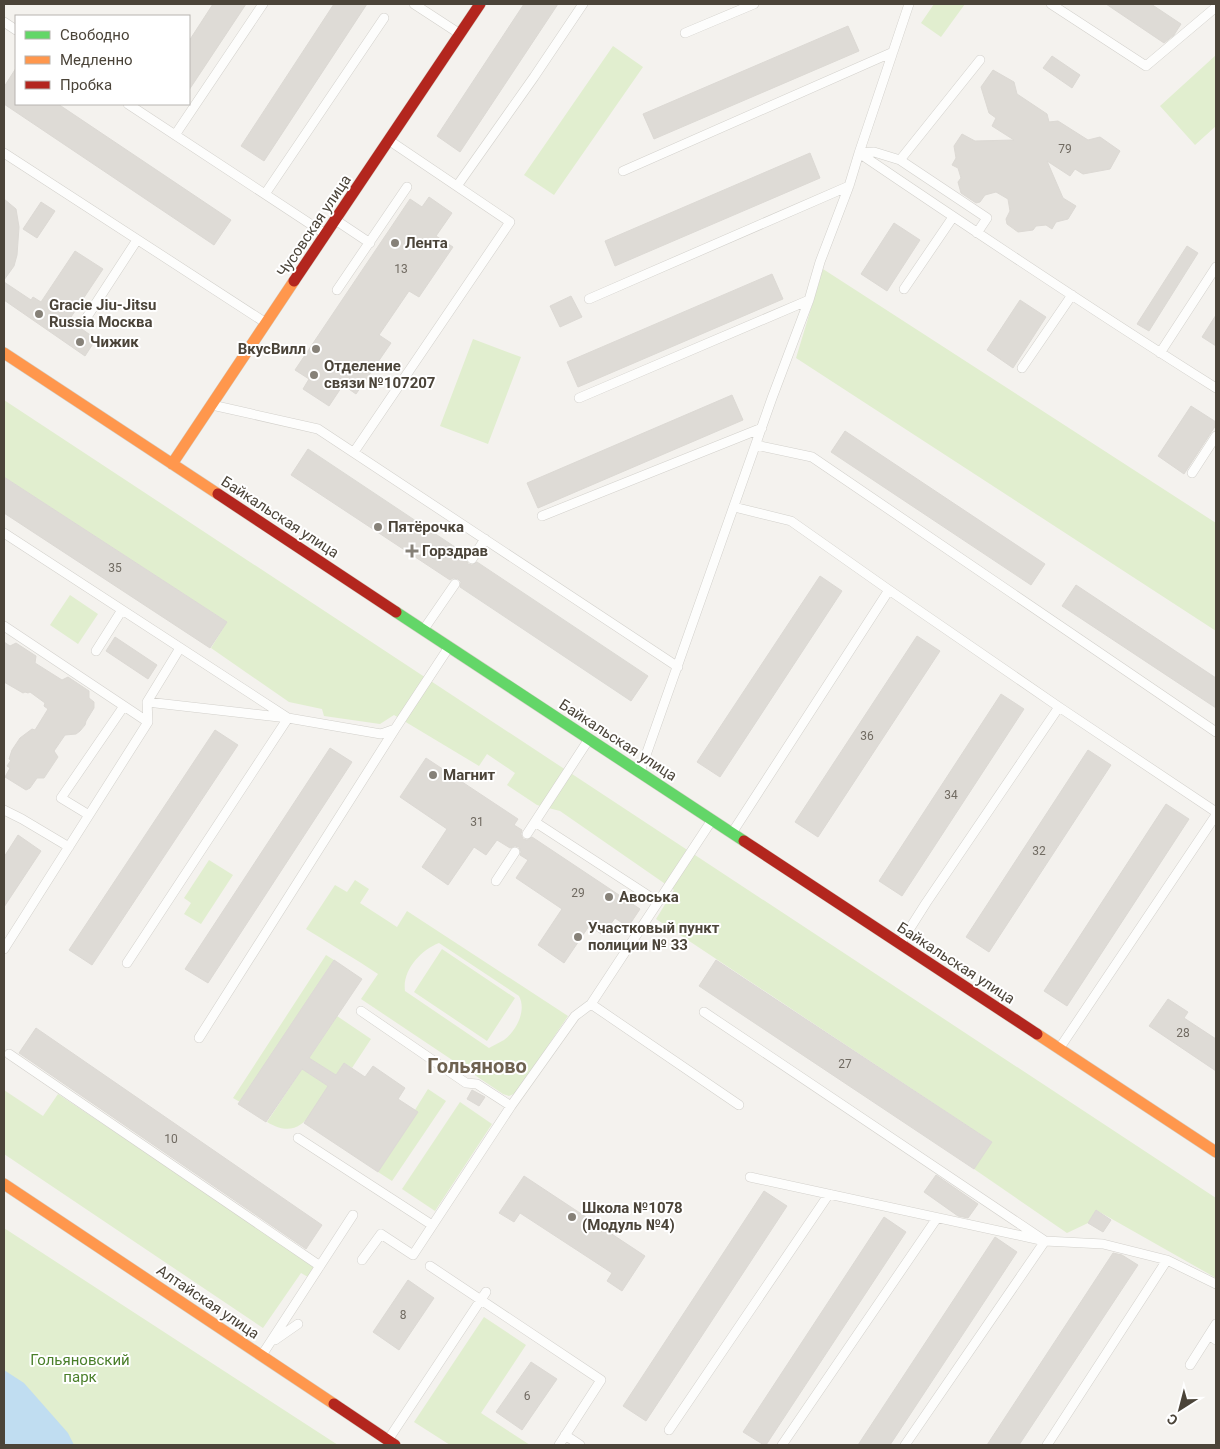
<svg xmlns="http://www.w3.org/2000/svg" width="1220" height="1449" viewBox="0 0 1220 1449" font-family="Roboto,sans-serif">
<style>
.green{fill:#e1eecf;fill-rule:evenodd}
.water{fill:#c0ddf1}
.building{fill:#dedbd6;stroke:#dcd9d4}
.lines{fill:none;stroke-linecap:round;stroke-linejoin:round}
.lane-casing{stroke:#d2d0cb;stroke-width:10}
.fast-casing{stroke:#d3cfc5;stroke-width:12}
.slow-casing{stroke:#d3cfc5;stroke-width:12}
.jam-casing{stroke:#d3cfc5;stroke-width:12}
.lane{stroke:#fdfdfc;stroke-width:9}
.fast{stroke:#63d668;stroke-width:11}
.slow{stroke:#ff974d;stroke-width:11}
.jam{stroke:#b3261e;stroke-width:11}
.poi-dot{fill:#868178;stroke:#fff;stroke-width:2}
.labels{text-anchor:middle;stroke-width:4;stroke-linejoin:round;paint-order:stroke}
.number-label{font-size:12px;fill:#706a61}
.street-label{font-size:15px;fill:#4b4439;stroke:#fff}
.poi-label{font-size:15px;font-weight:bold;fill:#4b4439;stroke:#fff;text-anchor:start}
.park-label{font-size:15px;fill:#4a7f2a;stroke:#fff}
.district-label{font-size:20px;font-weight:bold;fill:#6e6250;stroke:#fff}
</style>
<rect width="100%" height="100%" fill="#f4f2ee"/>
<path class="green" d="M934 4H965L941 37 921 23Z
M613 46 643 67 554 195 524 175Z
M1216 55V126L1195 145 1160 106Z
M823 269 1216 523V631L796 358Z
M473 339 521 357 488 444 440 426Z
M4 400 1216 1198V1278L1096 1210 1088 1223 1067 1233 974 1169 992 1142 656 919 674 890 560 811 537 805 507 785 515 773 487 754 479 766 394 715 380 724 324 716 322 709 289 702 211 648 227 622 4 477Z
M70 595 98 614 78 644 50 625Z
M209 860 233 875 201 924 184 914 191 903 184 898Z
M355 880 369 889 360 903 397 927 407 911 568 1016 516 1093 509 1096 503 1094 361 999 378 974C354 958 330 944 306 929L335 885 347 892ZM439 943 519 996C527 1011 516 1031 504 1040 499 1043 494 1045 489 1048L405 991C402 970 421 950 439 943Z
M442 949 515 998 487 1041 414 992Z
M326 955 334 960 240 1102 233 1098Z
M337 1016 371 1039 352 1068 344 1063 336 1075 309 1058Z
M302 1069 328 1086C312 1111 302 1143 267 1122Z
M428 1089 446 1101 392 1181 378 1172 418 1112 415 1110Z
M4 1090 43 1116 58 1094 316 1266 308 1277 301 1273 263 1328 4 1154Z
M460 1102 492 1124 435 1211 402 1189Z
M4 1228 338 1445H4Z
M484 1317 526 1345 481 1413 530 1445H450L414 1422Z"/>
<path class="water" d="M4 1370 24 1383 68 1433 74 1445H4Z"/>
<path class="building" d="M213 4H246L189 90V41Z
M334 4H367L264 161 241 146Z
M524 4H558L460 152 437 136Z
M1106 4H1151L1181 24 1174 35 1164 43Z
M848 26 859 51 654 139 643 114Z
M1052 56 1080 75 1072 88 1043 68Z
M16 68V104H58L231 220 214 245 4 104V87Z
M993 70 1014 82 1017 94 1047 114 1049 122 1058 121 1088 140 1100 137 1120 151 1110 169 1083 174 1075 169 1070 176 1047 161 1063 198 1076 206 1068 219 1056 222 1052 229 1046 225 1036 226 1033 230 1018 232 1007 224 1006 219 1010 211 1008 199 996 192 985 195 980 202 976 203 961 193 958 182 961 178 958 168 952 165 956 158 954 146 962 134 975 141 1014 140 992 126 996 118 989 113 981 87Z
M810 153 820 178 615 266 605 241Z
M429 197 452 213 436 236 453 247 419 297 409 291 379 335 391 343 356 394 343 385 329 406 303 389 309 379 295 370 410 199 422 207Z
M4 199 16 209 19 227 17 255 14 266 4 280Z
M41 202 55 211 37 238 23 229Z
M894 223 920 240 887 291 861 274Z
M1187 246 1198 253 1149 331 1137 324Z
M75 251 103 269 69 320 96 339 85 356 4 300V282L31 300 33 297 41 302Z
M772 274 783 299 578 387 567 362Z
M571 296 582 317 560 327 550 306Z
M1020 300 1046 317 1013 368 987 350Z
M1216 315V346L1202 337Z
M732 395 743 420 538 508 527 483Z
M1191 406 1216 422V425L1184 474 1158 456Z
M845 431 1045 564 1031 585 831 452Z
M308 449 467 555 466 559 468 564 472 565 477 562 648 676 631 701 460 587 461 582 458 579 453 578 450 580 291 475Z
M4 477 227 622 210 648 4 513Z
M820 576 842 591 720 777 697 762Z
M1076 585 1216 678V708L1062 606Z
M917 636 940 651 818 837 795 822Z
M115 637 157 665 148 679 106 651Z
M4 642 10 646 16 643 36 656 35 663 62 680 68 677 89 691V698L94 702V708L86 721 85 725 80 731 76 734 65 735 54 751 58 757 44 778H37L30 788 26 790 5 777 10 768 7 766 11 760 9 759 12 750 20 738 32 729 35 730 48 709 44 706 45 703 30 692 28 693 25 692 23 693 4 682Z
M1001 694 1024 709 902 896 879 881Z
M215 730 238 745 92 965 69 950Z
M330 748 352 762 208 983 185 969Z
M1088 750 1111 765 989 952 966 937Z
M426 758 518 819 514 825 522 830 521 834 523 839 527 840 532 837 640 909 628 927 615 918 603 935 589 926 564 963 538 945 562 909 516 878 528 860 520 855 521 852 519 847 515 846 510 848 497 840 486 855 474 847 448 885 422 867 447 829 400 797Z
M1166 804 1189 819 1067 1006 1044 991Z
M18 835 41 851 4 907V857Z
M334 960 362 979 309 1058 336 1075 344 1063 365 1077 373 1066 405 1088 398 1099 418 1112 378 1172 304 1123 328 1086 302 1069 266 1122 238 1104Z
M716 960 992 1142 974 1169 699 986Z
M1168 999 1188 1012 1184 1018 1216 1039V1071L1149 1026Z
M36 1028 322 1225 306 1249 19 1053Z
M472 1090 485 1097 479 1106 467 1099Z
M936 1175 978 1204 968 1218 958 1216 924 1192Z
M524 1176 645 1256 622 1291 607 1281 612 1273 520 1213 514 1222 499 1213Z
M764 1191 787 1206 646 1421 623 1406Z
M1096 1210 1111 1220 1103 1232 1088 1223Z
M884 1217 906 1232 766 1445H764L743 1432Z
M995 1237 1017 1252 890 1445H858Z
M1113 1253 1122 1255 1138 1265 1019 1445H987Z
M408 1280 434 1298 399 1350 373 1332Z
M531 1362 557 1379 522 1430 496 1412Z"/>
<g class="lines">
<g class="lane-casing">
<path id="lane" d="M414 4 460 34
M1051 4 1146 66 1216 7
M4 22 16 30
M685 33 754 4
M128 104 324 233
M175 135 263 4
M4 153 266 323
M859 153C977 233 1095 312 1216 388
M859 153 874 152 900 160 980 60
M900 160 987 218 977 233
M623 171 893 52
M457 186 534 77 583 4
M265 194 384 18
M337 221 370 243
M904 289 953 217
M337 290 407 187
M589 299 849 186
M85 320 137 240
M1160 353 1216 267
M1022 368 1072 295
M579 398 809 300
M212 405 318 429 678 667
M756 445 812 457 1216 732
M354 452 510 222 390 141
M1192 473 1216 436
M734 507 791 521 889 590 1059 707 1216 812
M542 516 762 428
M4 533 288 718 127 963
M472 559 485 539
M4 626 124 706
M424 629 455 584
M96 651 122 610
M147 702 180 648
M640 772 772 398 809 300 820 262 849 186 859 153 909 4
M4 810 22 819 69 847
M89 815 61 798 124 706 148 722
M535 822 658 902
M732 833 889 590
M527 834 589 739
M496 881 515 852
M900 944 926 903 1059 707
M4 949 148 722 147 702 288 718 381 734 395 729 449 647
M591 1004 739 1105
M361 1011 466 1083 477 1084 511 1106
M704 1012 1045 1241 905 1445
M199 1038 395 729
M1059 1049 1216 815
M9 1054 320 1266
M298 1138 432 1225
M750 1177 1045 1241 1103 1244 1167 1260 1216 1284
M362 1260 381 1234 413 1255 511 1106 575 1016 591 1004 712 820
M430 1266 601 1380 559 1445
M1216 1324 1209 1335 1216 1340
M275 1340 298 1324
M262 1355 353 1215
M1190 1365 1209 1335
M669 1430 829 1194
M565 1435 580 1445
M388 1440 486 1292
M782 1445 937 1218
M1047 1445 1167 1260"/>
</g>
<g class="fast-casing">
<path id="fast" d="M396 612 744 841"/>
</g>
<g class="slow-casing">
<path id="slow" d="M4 353 218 494
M172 464 294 281
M1037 1034 1216 1152
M4 1184 334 1404"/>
</g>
<g class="jam-casing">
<path id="jam" d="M294 281 480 4
M218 494 396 612
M744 841 1037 1034
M334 1404 395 1445"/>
</g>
<use href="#lane" class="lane"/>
<use href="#fast" class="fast"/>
<use href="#slow" class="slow"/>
<use href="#jam" class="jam"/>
</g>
<g class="poi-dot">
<circle cx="395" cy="243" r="5"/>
<circle cx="39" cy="314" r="5"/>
<circle cx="80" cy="342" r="5"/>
<circle cx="316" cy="349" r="5"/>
<circle cx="314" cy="375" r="5"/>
<circle cx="378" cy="527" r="5"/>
<path d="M409.5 543.5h5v5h5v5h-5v5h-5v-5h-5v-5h5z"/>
<circle cx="433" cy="775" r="5"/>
<circle cx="609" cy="897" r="5"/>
<circle cx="578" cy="937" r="5"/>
<circle cx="572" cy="1217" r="5"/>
</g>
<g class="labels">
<g class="number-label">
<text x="1065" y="153">79</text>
<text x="401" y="273">13</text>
<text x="115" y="572">35</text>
<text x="867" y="740">36</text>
<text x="951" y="799">34</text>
<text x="477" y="826">31</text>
<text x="1039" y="855">32</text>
<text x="578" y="897">29</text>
<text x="1183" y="1037">28</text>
<text x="845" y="1068">27</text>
<text x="171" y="1143">10</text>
<text x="403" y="1319">8</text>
<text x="527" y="1400">6</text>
</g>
<g class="street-label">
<text transform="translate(314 226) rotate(-56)" y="5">Чусовская улица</text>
<text transform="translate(280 517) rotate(33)" y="5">Байкальская улица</text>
<text transform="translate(618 740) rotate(33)" y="5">Байкальская улица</text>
<text transform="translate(956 963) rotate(33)" y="5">Байкальская улица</text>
<text transform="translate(208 1302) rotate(34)" y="5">Алтайская улица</text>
</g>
<g class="poi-label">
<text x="405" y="248">Лента</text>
<text x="49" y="310">Gracie Jiu-Jitsu<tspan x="49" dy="17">Russia Москва</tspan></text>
<text x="90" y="347">Чижик</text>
<text x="306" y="354" text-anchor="end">ВкусВилл</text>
<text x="324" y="371">Отделение<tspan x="324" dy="17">связи №107207</tspan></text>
<text x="388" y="532">Пятёрочка</text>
<text x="422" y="556">Горздрав</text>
<text x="443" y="780">Магнит</text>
<text x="619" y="902">Авоська</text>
<text x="588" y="933">Участковый пункт<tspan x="588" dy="17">полиции № 33</tspan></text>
<text x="582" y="1213">Школа №1078<tspan x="582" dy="17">(Модуль №4)</tspan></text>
</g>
<g class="park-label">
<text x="80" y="1365">Гольяновcкий<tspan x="80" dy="17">парк</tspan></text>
</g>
<g class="district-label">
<text x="477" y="1073">Гольяново</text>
</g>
</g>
<rect width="1220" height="1449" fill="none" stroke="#4b4439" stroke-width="10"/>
<rect x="15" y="15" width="175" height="90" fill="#ffffff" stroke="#b7b4b0"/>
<rect x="25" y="31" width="25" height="8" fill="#63d668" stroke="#b7b4b0"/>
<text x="60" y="40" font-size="15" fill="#4b4439">Свободно</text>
<rect x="25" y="56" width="25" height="8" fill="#ff974d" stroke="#b7b4b0"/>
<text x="60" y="65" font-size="15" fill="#4b4439">Медленно</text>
<rect x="25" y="81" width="25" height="8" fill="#b3261e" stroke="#b7b4b0"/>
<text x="60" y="90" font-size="15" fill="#4b4439">Пробка</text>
<g transform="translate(1180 1409) rotate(216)" stroke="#ffffff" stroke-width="4" paint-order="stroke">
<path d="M0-4L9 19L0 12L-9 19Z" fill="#4b4439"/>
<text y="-8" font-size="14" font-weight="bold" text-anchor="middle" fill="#4b4439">С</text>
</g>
</svg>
